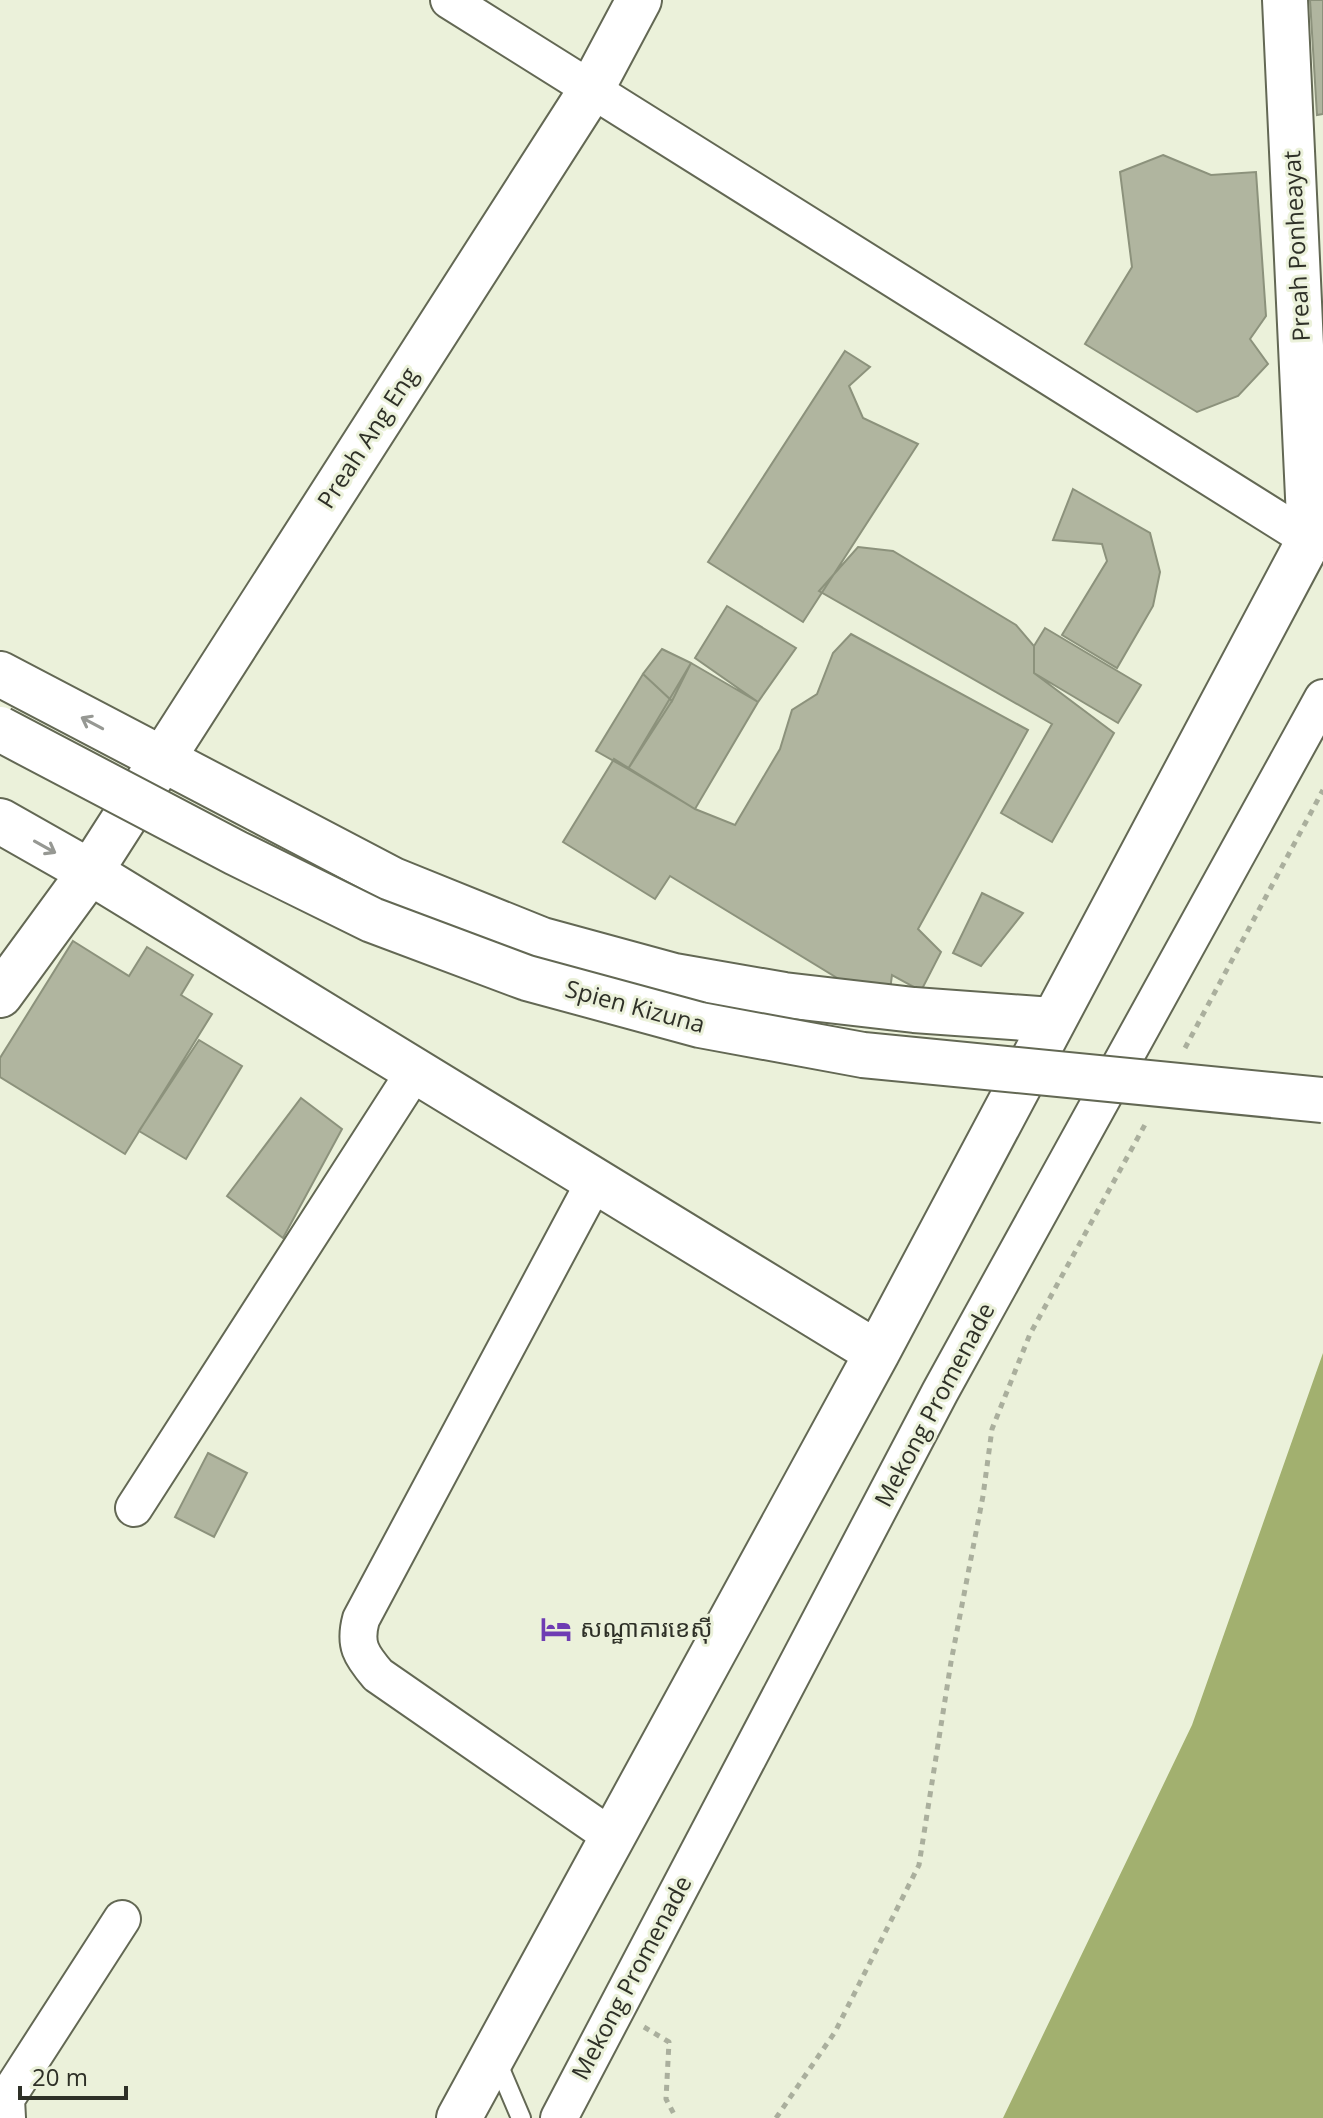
<svg xmlns="http://www.w3.org/2000/svg" width="1323" height="2118" viewBox="0 0 1323 2118" font-family="'Open Sans','Noto Sans Khmer',sans-serif">
<style>
.water{fill:#a2b06f}
.building{fill:#b0b59f;stroke:#8c927c;stroke-width:2}
.lines{fill:none;stroke-linecap:round;stroke-linejoin:round}
.lane-casing{stroke:#636854;stroke-width:22}
.street-casing{stroke:#636854;stroke-width:40}
.secondary-casing{stroke:#636854;stroke-width:48}
.path{stroke:#aaaf9d;stroke-width:5;stroke-dasharray:6 6;stroke-linecap:butt}
.lane{stroke:#fff;stroke-width:18}
.street{stroke:#fff;stroke-width:36}
.secondary{stroke:#fff;stroke-width:44}
.highway-bridge-casing{stroke:#636854;stroke-width:48;stroke-linecap:butt}
.highway-bridge{stroke:#fff;stroke-width:44}
.oneway{stroke:#969893}
.labels{text-anchor:middle;stroke-width:6;stroke-linejoin:round;paint-order:stroke}
.street-label{font-size:24px;fill:#2e3027;stroke:#ebf1da}
.poi-label{font-size:24px;fill:#2e3027;stroke:#ebf1da;text-anchor:start}
</style>
<rect width="100%" height="100%" fill="#ebf1da"/>
<path class="water" d="M1323 1353V2118H1003L1192 1725Z"/>
<path class="building" d="M1310 0H1323V114L1317 115Z
M1163 155 1211 175 1256 172 1266 316 1250 339 1268 364 1238 396 1197 412 1085 344 1132 267 1120 172Z
M845 351 870 367 849 386 863 418 918 444 803 622 708 562Z
M1073 489 1150 533 1160 572 1153 606 1117 668 1062 635 1107 561 1102 544 1053 540Z
M858 547 893 551 1016 625 1034 646V673L1114 733 1052 842 1001 813 1052 724 819 591Z
M727 606 796 648 758 702 695 658Z
M1045 628 1141 685 1118 723 1034 673V646Z
M851 634 1028 730 918 929 941 952 921 991 892 975 890 990 852 987 670 876 655 899 563 842 614 759 695 809 735 825 780 749 792 710 817 694 833 653Z
M662 649 691 663 672 701 643 674Z
M691 663 758 702 695 809 628 769Z
M643 674 672 701 628 769 596 751Z
M982 893 1023 913 981 966 953 953Z
M73 941 129 976 147 947 193 975 181 995 212 1014 125 1154 0 1077V1058Z
M199 1040 242 1066 186 1159 139 1131Z
M301 1098 342 1129 283 1238 227 1196Z
M208 1453 247 1473 214 1537 175 1517Z"/>
<g class="lines">
<g class="lane-casing">
<path id="lane" d="M495 2057 521 2118"/>
</g>
<g class="street-casing">
<path id="street" d="M449 0 1310 540
M595 1181 361 1619C354 1645 361 1655 378 1675L612 1837
M134 1508 415 1071
M7 2118 6 2099 122 1919
M559 2118 940 1392 1323 698"/>
</g>
<g class="secondary-casing">
<path id="secondary" d="M1285 0 1310 540
M0 674 393 880 542 940 674 976 784 995 914 1010 1052 1020
M0 821 90 872 877 1353
M0 995 90 872 591 90 639 0
M459 2118 877 1353 1323 514"/>
</g>
<path class="path" d="M1185 1048 1323 790
M644 2027 669 2042 666 2099 676 2118
M776 2118 835 2032 919 1865 951 1662 983 1496 992 1429 1030 1334 1147 1121"/>
<use href="#lane" class="lane"/>
<use href="#street" class="street"/>
<use href="#secondary" class="secondary"/>
<g class="highway-bridge-casing">
<path id="highway-bridge" d="M0 729 236 853 372 920 527 978 700 1025 863 1055 1323 1100"/>
</g>
<use href="#highway-bridge" class="highway-bridge"/>
</g>
<defs><path id="oneway-shaft" d="M-6 0H5M1.5-3L5.5 0L1.5 3" fill="none" stroke-width="1.6" stroke-linecap="round" stroke-linejoin="round" transform="scale(2)"/></defs>
<g class="oneway">
<use href="#oneway-shaft" transform="translate(92 723) rotate(-152)"/>
<use href="#oneway-shaft" transform="translate(45 847) rotate(29)"/>
</g>
<defs>
<g id="hotel-bare" transform="scale(2.4)"><path d="M-6-4.5h1.5V1H6V5H4.5V3h-9V5H-6ZM-4 0a1.8 1.8 0 1 1 3.6 0ZM.5 0V-2.5h3Q6-2.5 6 0Z" fill="#6e3cb3" stroke="#ebf1da" stroke-width="2.5" paint-order="stroke"/></g>
</defs>
<g fill-rule="evenodd">
<use href="#hotel-bare" x="556" y="1629"/>
</g>
<g class="labels">
<g class="street-label">
<text transform="translate(1297 246) rotate(-93)" y="8">Preah Ponheayat</text>
<text transform="translate(368 438) rotate(-57)" y="8">Preah Ang Eng</text>
<text transform="translate(635 1007) rotate(15)" y="8">Spien Kizuna</text>
<text transform="translate(935 1405) rotate(-62)" y="8">Mekong Promenade</text>
<text transform="translate(632 1978) rotate(-62)" y="8">Mekong Promenade</text>
</g>
<g class="poi-label">
<text x="580" y="1637">សណ្ឋាគារខេសុី</text>
</g>
</g>
<path d="M20 2086v12h106v-12" fill="none" stroke="#2e3027" stroke-width="4"/>
<text x="32" y="2086" font-size="24" fill="#2e3027" stroke="#ebf1da" stroke-width="6" paint-order="stroke">20 m</text>
</svg>
